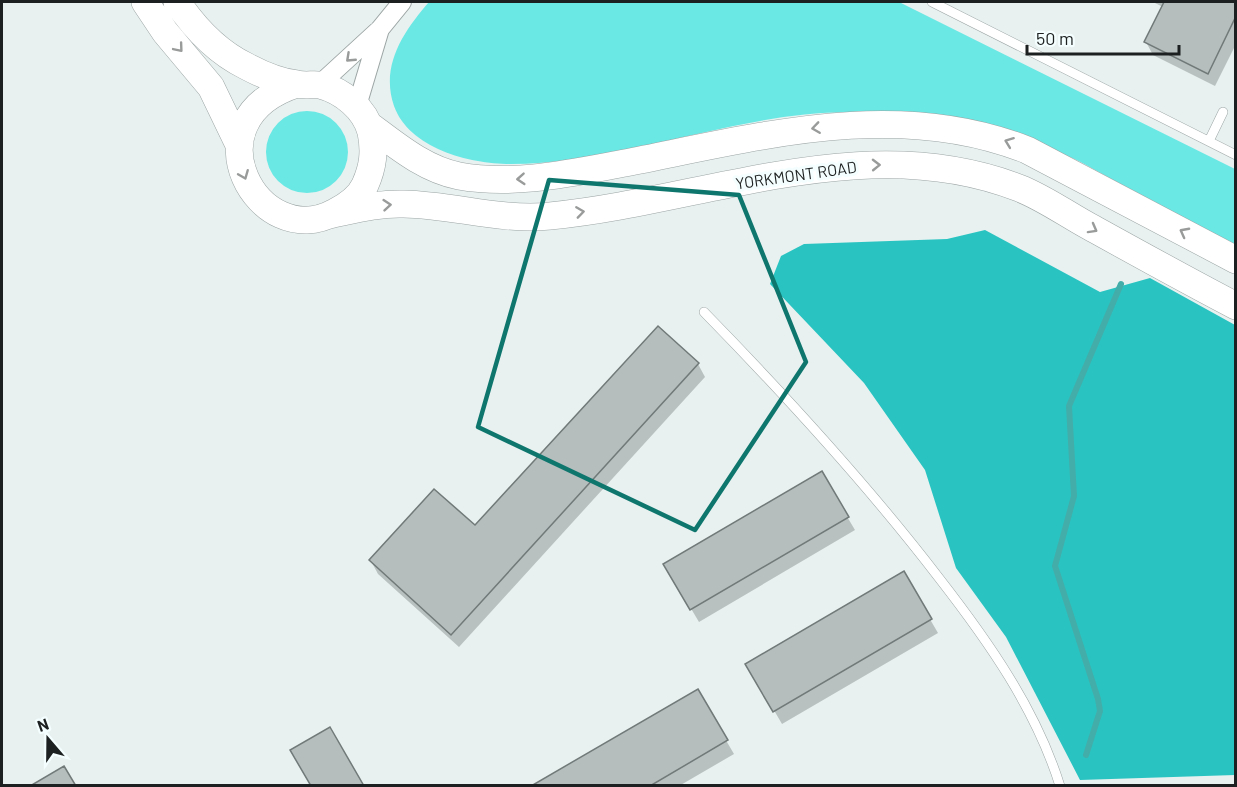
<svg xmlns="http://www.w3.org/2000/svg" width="1237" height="787" viewBox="0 0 1237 787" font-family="Barlow,sans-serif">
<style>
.green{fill:#6ae8e4}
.forest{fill:#29c4c1}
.shadow{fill:#0003}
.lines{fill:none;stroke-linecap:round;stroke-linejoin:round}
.stream{stroke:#43adaa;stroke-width:6}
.building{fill:#b5bdbd;stroke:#717979;stroke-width:1.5}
.lane-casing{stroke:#9ca4a4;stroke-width:10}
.street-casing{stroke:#9ca4a4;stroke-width:20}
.secondary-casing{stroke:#9ca4a4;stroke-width:28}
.lane{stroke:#fff;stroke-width:9}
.street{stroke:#fff;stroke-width:18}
.secondary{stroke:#fff;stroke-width:27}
.oneway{stroke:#999b9b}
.marked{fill:none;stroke:#0f766e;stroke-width:4.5;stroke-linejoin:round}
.labels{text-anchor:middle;stroke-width:6;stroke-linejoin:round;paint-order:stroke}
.street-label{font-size:16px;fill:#1d2020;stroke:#f5fefe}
</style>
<rect width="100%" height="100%" fill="#e8f1f0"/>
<path class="green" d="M429 2H899L1235 169V245C1197 224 1158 204 1119 183 1101 174 1083 162 1065 155 1037 145 1004 142 975 135 942 128 905 115 871 113 749 105 631 164 510 164 469 164 409 148 394 106 380 65 404 31 429 2Z
M266 152a41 41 0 1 1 82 0a41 41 0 1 1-82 0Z"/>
<path class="forest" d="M985 230 1100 292 1150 278 1235 325V775L1080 780 1006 637 956 568 925 470 864 383 770 284 781 256 804 244 947 239Z"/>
<path class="shadow" d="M1153 2H1236V44L1215 86 1153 55 1146 42 1163 7Z
M698 364 705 377 459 647 378 574 371 561 476 528Z
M821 473 855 530 699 622 665 565Z
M903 573 938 633 782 724 747 664Z
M697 691 734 754 679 786 535 785Z"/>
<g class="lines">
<path class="stream" d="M1086 755 1100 711 1098 699 1055 566 1074 496 1069 406 1121 284"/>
</g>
<path class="building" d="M1164 2H1236V16L1208 74 1144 42Z
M658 326 699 363 451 635 369 560 434 489 475 525Z
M822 471 849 517 690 610 663 564Z
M904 571 932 619 773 712 745 664Z
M698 689 728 740 650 786H531Z
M330 727 364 786H311L290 750Z
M64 766 76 786H30Z"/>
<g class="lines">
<g class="lane-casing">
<path id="lane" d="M932 2 1236 155
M1209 141 1223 112
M704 312C787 397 867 484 939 578 988 641 1036 709 1060 786"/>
</g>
<g class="street-casing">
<path id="street" d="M319 85 380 29 402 2
M357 106 380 29"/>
</g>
<g class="secondary-casing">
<path id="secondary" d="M145 2 165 32 211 87 239 145
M177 2C194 27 217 52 246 66 261 74 280 82 297 84 305 86 313 84 320 85 343 91 365 109 371 132 375 152 373 167 365 185 359 198 347 206 335 212 259 254 184 120 297 84
M369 125C396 145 424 169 459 176 514 186 571 173 625 163 758 137 896 98 1027 150L1236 260
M329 215C353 210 379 203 404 204 454 205 500 221 550 216 705 201 865 128 1019 188 1045 198 1069 216 1094 229 1141 255 1188 281 1236 306"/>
</g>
<use href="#lane" class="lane"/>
<use href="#street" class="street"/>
<use href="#secondary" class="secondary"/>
</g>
<defs><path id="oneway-chevron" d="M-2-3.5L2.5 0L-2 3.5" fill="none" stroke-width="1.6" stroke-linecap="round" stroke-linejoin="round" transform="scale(1.5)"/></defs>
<g class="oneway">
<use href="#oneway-chevron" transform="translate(179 48) rotate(50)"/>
<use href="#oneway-chevron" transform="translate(350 58) rotate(137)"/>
<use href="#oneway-chevron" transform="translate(816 128) rotate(172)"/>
<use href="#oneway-chevron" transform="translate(1009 142) rotate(-159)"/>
<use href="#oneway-chevron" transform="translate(876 165) rotate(-1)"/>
<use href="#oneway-chevron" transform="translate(244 175) rotate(68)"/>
<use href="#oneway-chevron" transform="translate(521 179) rotate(176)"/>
<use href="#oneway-chevron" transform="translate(387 205) rotate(-5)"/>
<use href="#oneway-chevron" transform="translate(580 212) rotate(-8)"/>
<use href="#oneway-chevron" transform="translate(1093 229) rotate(29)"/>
<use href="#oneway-chevron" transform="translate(1184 232) rotate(-152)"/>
</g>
<path class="marked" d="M549 180 739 195 806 362 695 530 478 427Z"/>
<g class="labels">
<g class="street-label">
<text transform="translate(796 175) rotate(-8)" y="6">YORKMONT ROAD</text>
</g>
</g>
<rect width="1237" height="787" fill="none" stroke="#1d2020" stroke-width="6"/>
<g transform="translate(48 739) rotate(340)" stroke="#f5fefe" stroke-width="4.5" paint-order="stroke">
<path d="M0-4.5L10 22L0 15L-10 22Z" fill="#1d2020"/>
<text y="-9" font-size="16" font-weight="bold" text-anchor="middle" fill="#1d2020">N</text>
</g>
<path d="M1027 45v9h152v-9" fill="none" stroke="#1d2020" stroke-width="3"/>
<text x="1036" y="45" font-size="18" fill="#1d2020" stroke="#f5fefe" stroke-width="4.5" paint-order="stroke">50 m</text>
</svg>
